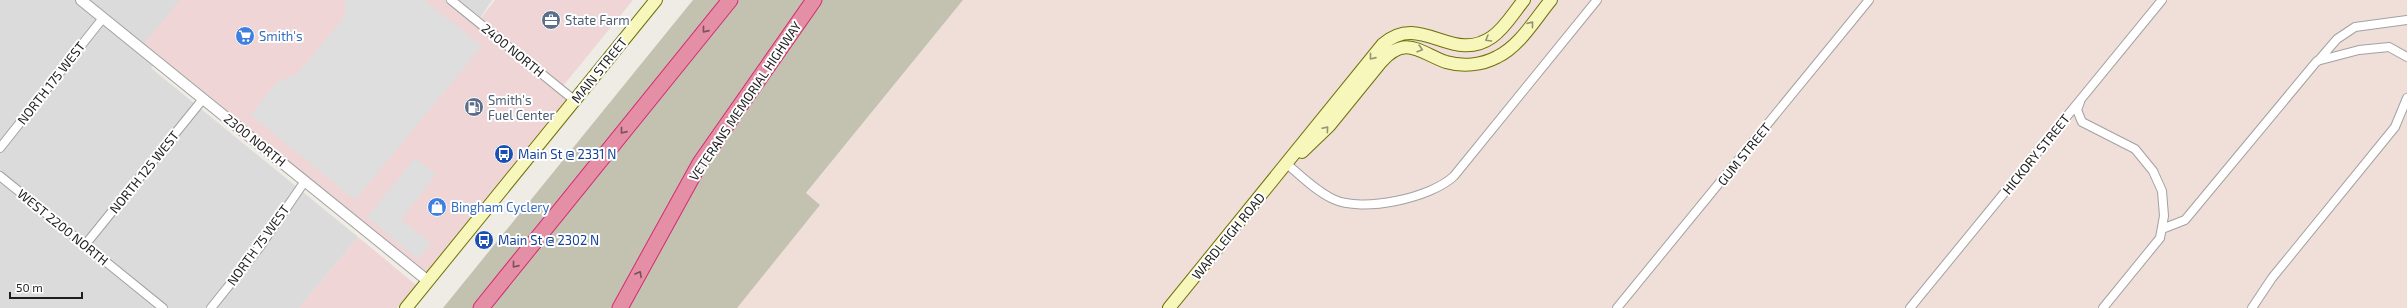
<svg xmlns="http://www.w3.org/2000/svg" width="2407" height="308" viewBox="0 0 2407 308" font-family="'Exo 2',sans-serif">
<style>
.residential{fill:#dcdbdb}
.commercial{fill:#efd5d5}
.military{fill:#f0ded9}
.construction{fill:#c3c2b1}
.parking{fill:#dedede}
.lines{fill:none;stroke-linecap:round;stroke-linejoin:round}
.minor-casing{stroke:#a2a2a2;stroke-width:10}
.tertiary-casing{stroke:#a2a2a2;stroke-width:12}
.secondary-casing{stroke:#6e7209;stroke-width:14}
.motorway-casing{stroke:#d52a70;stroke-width:17}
.minor{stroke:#fff;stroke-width:8}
.tertiary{stroke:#fff;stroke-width:10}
.secondary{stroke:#f7f6bb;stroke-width:12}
.motorway{stroke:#e48fa5;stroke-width:15}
.oneway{stroke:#959574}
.oneway2{stroke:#77515b}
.labels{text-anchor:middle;stroke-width:4;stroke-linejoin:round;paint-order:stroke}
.service-label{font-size:13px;fill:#4e5e75;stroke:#fff;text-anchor:start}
.shop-label{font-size:13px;fill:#366cbe;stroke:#fff;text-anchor:start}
.street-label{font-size:13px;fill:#1e1e1e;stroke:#fff}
.transit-label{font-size:13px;fill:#164399;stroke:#fff;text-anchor:start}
</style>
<rect width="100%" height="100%" fill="#efebe5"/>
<path class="residential" d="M0 0H203L151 68 358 237 299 308H0Z
M436 0H492L473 29Z"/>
<path class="commercial" d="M180 0H443L475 26 495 0H633L563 86 502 47 571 104 429 279 143 45Z
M358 237 416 285 397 308H299Z"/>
<path class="military" d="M963 0H2407V308H736L820 205 806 194Z"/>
<path class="construction" d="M693 0H963L806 193 820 205 737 308H443Z"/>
<path class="parking" d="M345 0H424L482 46 355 200 251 115 276 83 297 74 345 16Z
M415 158 436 174 401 220 431 243 418 259 367 217Z"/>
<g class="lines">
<g class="minor-casing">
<path id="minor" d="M451 0 574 100
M2318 61 2337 39 2355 27 2407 20
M2080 102 2077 110 2082 122 2135 149 2153 171 2162 191 2164 216 2160 238 2103 308
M0 148 103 18
M1287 164C1301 176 1316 191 1333 199 1362 213 1431 198 1454 176L1597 0
M0 176 163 308
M2162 229 2185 220 2317 61 2359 50 2389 47 2407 57
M85 245 203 99
M211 308 259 248 305 181
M1617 308 1869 0
M1910 308 2162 0
M2252 308 2272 278 2395 127 2407 98"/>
</g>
<g class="tertiary-casing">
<path id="tertiary" d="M81 0 428 281"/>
</g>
<g class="secondary-casing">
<path id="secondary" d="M1302 152 1329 126 1381 62C1406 34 1420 53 1446 62 1463 67 1482 65 1497 57 1520 46 1535 19 1551 0
M406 308 656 0
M1169 308 1383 44C1421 11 1452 65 1492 37 1505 28 1514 12 1524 0"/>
</g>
<g class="motorway-casing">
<path id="motorway" d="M481 308 730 0
M620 308 700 163 814 0"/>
</g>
<use href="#minor" class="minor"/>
<use href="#tertiary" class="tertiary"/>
<use href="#secondary" class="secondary"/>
<use href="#motorway" class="motorway"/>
</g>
<defs><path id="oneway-chevron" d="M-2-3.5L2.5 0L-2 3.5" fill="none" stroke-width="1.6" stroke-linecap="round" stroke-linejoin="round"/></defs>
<g class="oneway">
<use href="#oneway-chevron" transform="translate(1531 24) rotate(-51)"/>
<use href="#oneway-chevron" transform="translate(1488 39) rotate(150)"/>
<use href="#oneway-chevron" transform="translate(1420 49) rotate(16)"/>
<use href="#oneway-chevron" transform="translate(1372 57) rotate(129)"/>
<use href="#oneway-chevron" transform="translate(1326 129) rotate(-49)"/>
</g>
<g class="oneway2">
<use href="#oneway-chevron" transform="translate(705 30) rotate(129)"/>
<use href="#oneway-chevron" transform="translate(623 131) rotate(129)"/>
<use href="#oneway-chevron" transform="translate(515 265) rotate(129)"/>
<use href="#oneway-chevron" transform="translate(639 274) rotate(-61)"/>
</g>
<defs>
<g id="office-disc" transform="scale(1)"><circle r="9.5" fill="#5c6f8a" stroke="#fff"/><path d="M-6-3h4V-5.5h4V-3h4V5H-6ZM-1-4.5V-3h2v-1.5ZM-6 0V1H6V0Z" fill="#fff"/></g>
<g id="supermarket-disc" transform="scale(1)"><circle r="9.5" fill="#3f7fe0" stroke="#fff"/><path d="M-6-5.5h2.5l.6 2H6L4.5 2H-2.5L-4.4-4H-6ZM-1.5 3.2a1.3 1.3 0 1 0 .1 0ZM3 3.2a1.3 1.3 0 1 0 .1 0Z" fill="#fff"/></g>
<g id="fuel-disc" transform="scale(1)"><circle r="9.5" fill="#5c6f8a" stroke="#fff"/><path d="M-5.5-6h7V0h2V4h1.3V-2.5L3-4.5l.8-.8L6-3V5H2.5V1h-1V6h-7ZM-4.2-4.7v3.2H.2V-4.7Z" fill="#fff"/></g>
<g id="bus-disc" transform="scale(1)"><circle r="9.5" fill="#1a4fb4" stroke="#fff"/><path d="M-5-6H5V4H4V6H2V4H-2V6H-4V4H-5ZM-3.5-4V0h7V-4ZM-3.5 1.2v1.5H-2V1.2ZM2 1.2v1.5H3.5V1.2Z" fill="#fff"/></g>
<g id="shop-disc" transform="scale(1)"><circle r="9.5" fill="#3f7fe0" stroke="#fff"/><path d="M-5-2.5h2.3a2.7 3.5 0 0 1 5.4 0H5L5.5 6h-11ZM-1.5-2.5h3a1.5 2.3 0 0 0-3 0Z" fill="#fff"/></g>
</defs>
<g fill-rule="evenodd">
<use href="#office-disc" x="551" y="20"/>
<use href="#supermarket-disc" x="245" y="36"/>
<use href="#fuel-disc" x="474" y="107"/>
<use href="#bus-disc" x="504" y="154"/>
<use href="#shop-disc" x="437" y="207"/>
<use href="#bus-disc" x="484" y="240"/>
</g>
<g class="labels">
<g class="service-label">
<text x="565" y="25">State Farm</text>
<text x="488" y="105">Smith's<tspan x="488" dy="15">Fuel Center</tspan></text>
</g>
<g class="shop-label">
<text x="259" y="41">Smith's</text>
<text x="451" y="212">Bingham Cyclery</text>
</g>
<g class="street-label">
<text transform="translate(513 50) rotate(39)" y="5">2400 NORTH</text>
<text transform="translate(599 70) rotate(-51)" y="5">MAIN STREET</text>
<text transform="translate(51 83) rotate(-52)" y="5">NORTH 175 WEST</text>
<text transform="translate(745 101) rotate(-56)" y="5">VETERANS MEMORIAL HIGHWAY</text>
<text transform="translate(255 140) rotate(39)" y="5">2300 NORTH</text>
<text transform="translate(1744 154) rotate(-51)" y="5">GUM STREET</text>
<text transform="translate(2036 154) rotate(-51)" y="5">HICKORY STREET</text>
<text transform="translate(144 172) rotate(-51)" y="5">NORTH 125 WEST</text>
<text transform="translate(63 227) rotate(39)" y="5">WEST 2200 NORTH</text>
<text transform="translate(1228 236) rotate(-51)" y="5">WARDLEIGH ROAD</text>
<text transform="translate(258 245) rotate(-54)" y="5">NORTH 75 WEST</text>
</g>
<g class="transit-label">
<text x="518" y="159">Main St @ 2331 N</text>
<text x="498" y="245">Main St @ 2302 N</text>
</g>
</g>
<path d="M10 292v6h72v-6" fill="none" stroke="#1e1e1e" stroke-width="2"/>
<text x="16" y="292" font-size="12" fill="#1e1e1e" stroke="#ffffff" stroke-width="3" paint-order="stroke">50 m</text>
</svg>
